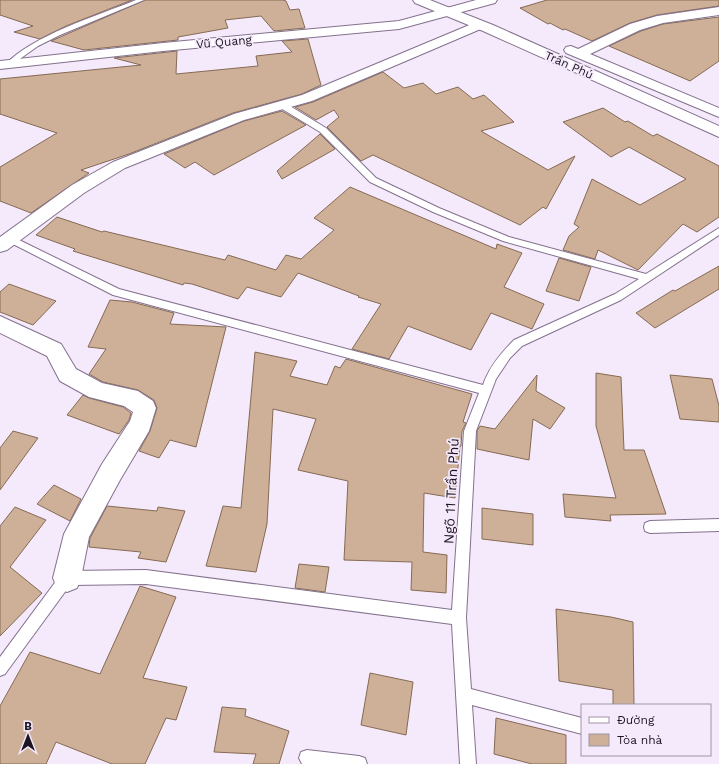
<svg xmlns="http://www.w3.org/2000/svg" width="719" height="764" viewBox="0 0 719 764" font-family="'Work Sans',sans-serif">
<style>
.building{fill:#cdb097;stroke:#856a53}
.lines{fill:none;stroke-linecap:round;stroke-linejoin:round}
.lane-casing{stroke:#83718d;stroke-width:2}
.street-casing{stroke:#83718d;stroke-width:2}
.secondary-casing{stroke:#83718d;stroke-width:2}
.primary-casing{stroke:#83718d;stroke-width:2}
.lane{fill:#fff;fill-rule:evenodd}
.street{fill:#fff;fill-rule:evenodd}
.secondary{fill:#fff;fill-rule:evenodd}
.primary{fill:#fff;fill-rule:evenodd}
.labels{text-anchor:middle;stroke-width:3.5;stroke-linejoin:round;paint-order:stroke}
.far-street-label{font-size:12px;fill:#1d1622;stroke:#f5e9fc}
.street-label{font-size:14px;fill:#1d1622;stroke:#f5e9fc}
</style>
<rect width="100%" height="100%" fill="#f5e9fc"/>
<path class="building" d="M0 0H132L66 26 40 39 14 32 33 26 0 15Z
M145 0H283L286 1 290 10 299 9 305 28 274 31 261 16 225 20 228 28 178 37V40L84 50 51 41Z
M547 0H719V6L657 15 630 23 592 41 565 29 563 30 550 23 548 24 520 8Z
M719 17V61L690 81 609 46 641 31 663 24Z
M308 39 321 85 302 94 233 113 129 154 81 170 89 173 31 213 0 201V167L57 133 0 114V79L141 65 114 58 177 51 176 74 258 66 256 56 292 52 282 41Z
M383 72 404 88 423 83 436 94 458 87 473 99 484 95 514 122 481 131 548 170 575 156 546 209 543 207 520 225 373 155 361 161 327 127 339 117 334 110 316 120 295 107 313 102Z
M603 108 625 122 628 121 653 136 657 134 719 166V217L697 232 683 224 638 270 598 250 595 259 563 250 569 236 579 227 574 224 592 179 640 205 686 179 629 147 611 157 563 122Z
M282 111 306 125 214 175 195 162 185 168 164 154 244 121Z
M320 134 335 149 282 179 277 171Z
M350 187 496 249 497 244 522 253 504 287 544 304 532 329 491 313 471 350 408 326 389 359 352 349 381 304 358 297 359 296 298 273 281 297 247 287 238 299 192 284 184 283 183 285 73 251 75 249 36 235 57 217 102 232 104 231 225 260 228 255 276 270 286 255 301 259 334 230 314 218Z
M559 258 591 267 579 301 546 291Z
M719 266V289L655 328 636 313 673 290 675 291Z
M9 284 56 301 33 325 0 312V292Z
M110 300 132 302 174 313 170 324 226 327 196 447 170 440 159 458 139 451 150 431 157 408 154 400 138 390 103 382 89 374 106 349 88 347Z
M255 352 297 361 290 376 327 385 335 366 340 368 346 359 472 394 463 422 466 423 462 431 461 446H460L455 498 424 493 423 552 447 555 446 593 411 590 412 562 344 560 348 481 298 470 316 419 273 409 267 524 256 572 206 566 223 506 241 508Z
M596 373 621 377 624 450H644L666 514 610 515 611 521 565 517 563 494 616 498 596 426Z
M537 375 536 391 565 408 550 429 533 419 529 460 477 449V431L480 426 495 429Z
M670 375 712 379 719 406V422L680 419Z
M83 395 89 398 123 407 131 413 129 420 119 434 67 415Z
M13 431 38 438 0 490V448Z
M54 485 81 499 70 521 37 504Z
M107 506 157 511 158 507 185 511 166 562 138 558 141 552 89 547 90 538Z
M15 507 46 520 10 567 42 593 0 636V526Z
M482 508 533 514V545L482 539Z
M299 564 329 567 325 592 295 588Z
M140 586 176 597 143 678 187 687 176 720 166 718 145 764H112L56 742 46 764H0V706L30 652 100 674Z
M556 609 611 617 633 622 634 705H613V690L559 681Z
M370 673 413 682 406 735 361 725Z
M222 707 246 709 245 716 289 731 279 764H253L256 754 214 752Z
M496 718 566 735V764H532L494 754Z"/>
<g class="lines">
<g class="lane-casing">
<path id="lane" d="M136 0H144L60 35 38 46 10 66 5 65C31 36 99 15 136 0Z
M279 103H285L326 128 376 178 439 208 509 237 646 274 719 228V235L621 300 522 346 510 358 496 379 476 431 466 618 471 689 582 718V734L472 705 476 764H460L452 624 146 584 70 585 5 674 0 676V657L62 573 67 571 146 570 452 610 464 431 479 393 113 295 7 241 5 239 7 237H13L119 289 483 385C489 367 501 353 514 340L615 294 639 279 503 241 433 212 370 182 320 132 279 107Z
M719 519V531L650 533 645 531 644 527 645 523 650 521Z
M307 750 359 756 365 758 367 764H302L299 758 301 752Z"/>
</g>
<g class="street-casing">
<path id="street" d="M719 7V15L663 23 640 30 586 56H576L574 53 576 50 630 24 657 16Z
M479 21 483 22 485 25 483 28 312 101 244 120 125 168 84 193 7 250 0 252V237L72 185 113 162 234 114 302 95Z
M0 316 61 344 76 369 102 383 138 391 153 401 156 408 149 431 120 480 89 537 81 578 77 588 67 592 57 588 53 578 64 534 102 464 130 421 133 412 124 406 89 397 60 381 47 356 0 333Z"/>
</g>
<g class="secondary-casing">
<path id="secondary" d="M476 0H497L495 3 399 29 163 51 0 69V61L163 43 399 21Z"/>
</g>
<g class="primary-casing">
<path id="primary" d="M413 0H430L493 25 719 126V137L483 31 415 3Z
M571 46 719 108V117L566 53 564 50 566 47Z"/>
</g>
<use href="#lane" class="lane"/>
<use href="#street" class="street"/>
<use href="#secondary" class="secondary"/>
<use href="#primary" class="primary"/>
</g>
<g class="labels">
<g class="far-street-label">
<text transform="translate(224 42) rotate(-5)" y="4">Vũ Quang</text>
<text transform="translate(569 65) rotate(24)" y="4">Trần Phú</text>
</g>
<g class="street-label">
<text transform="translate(451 491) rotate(-87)" y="5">Ngõ 11 Trần Phú</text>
</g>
</g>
<rect x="581" y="704" width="130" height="52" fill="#f5e9fc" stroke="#9f95a5"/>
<rect x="589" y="717" width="20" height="6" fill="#ffffff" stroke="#9f95a5"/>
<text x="617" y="724" font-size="12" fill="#1d1622">Đường</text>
<rect x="589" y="734" width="20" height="12" fill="#cdb097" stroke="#9f95a5"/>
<text x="617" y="744" font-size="12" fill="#1d1622">Tòa nhà</text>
<g transform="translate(28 736)" stroke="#f5e9fc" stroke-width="3" paint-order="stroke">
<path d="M0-3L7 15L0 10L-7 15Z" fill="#1d1622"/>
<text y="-6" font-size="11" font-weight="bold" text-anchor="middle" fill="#1d1622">B</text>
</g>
</svg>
